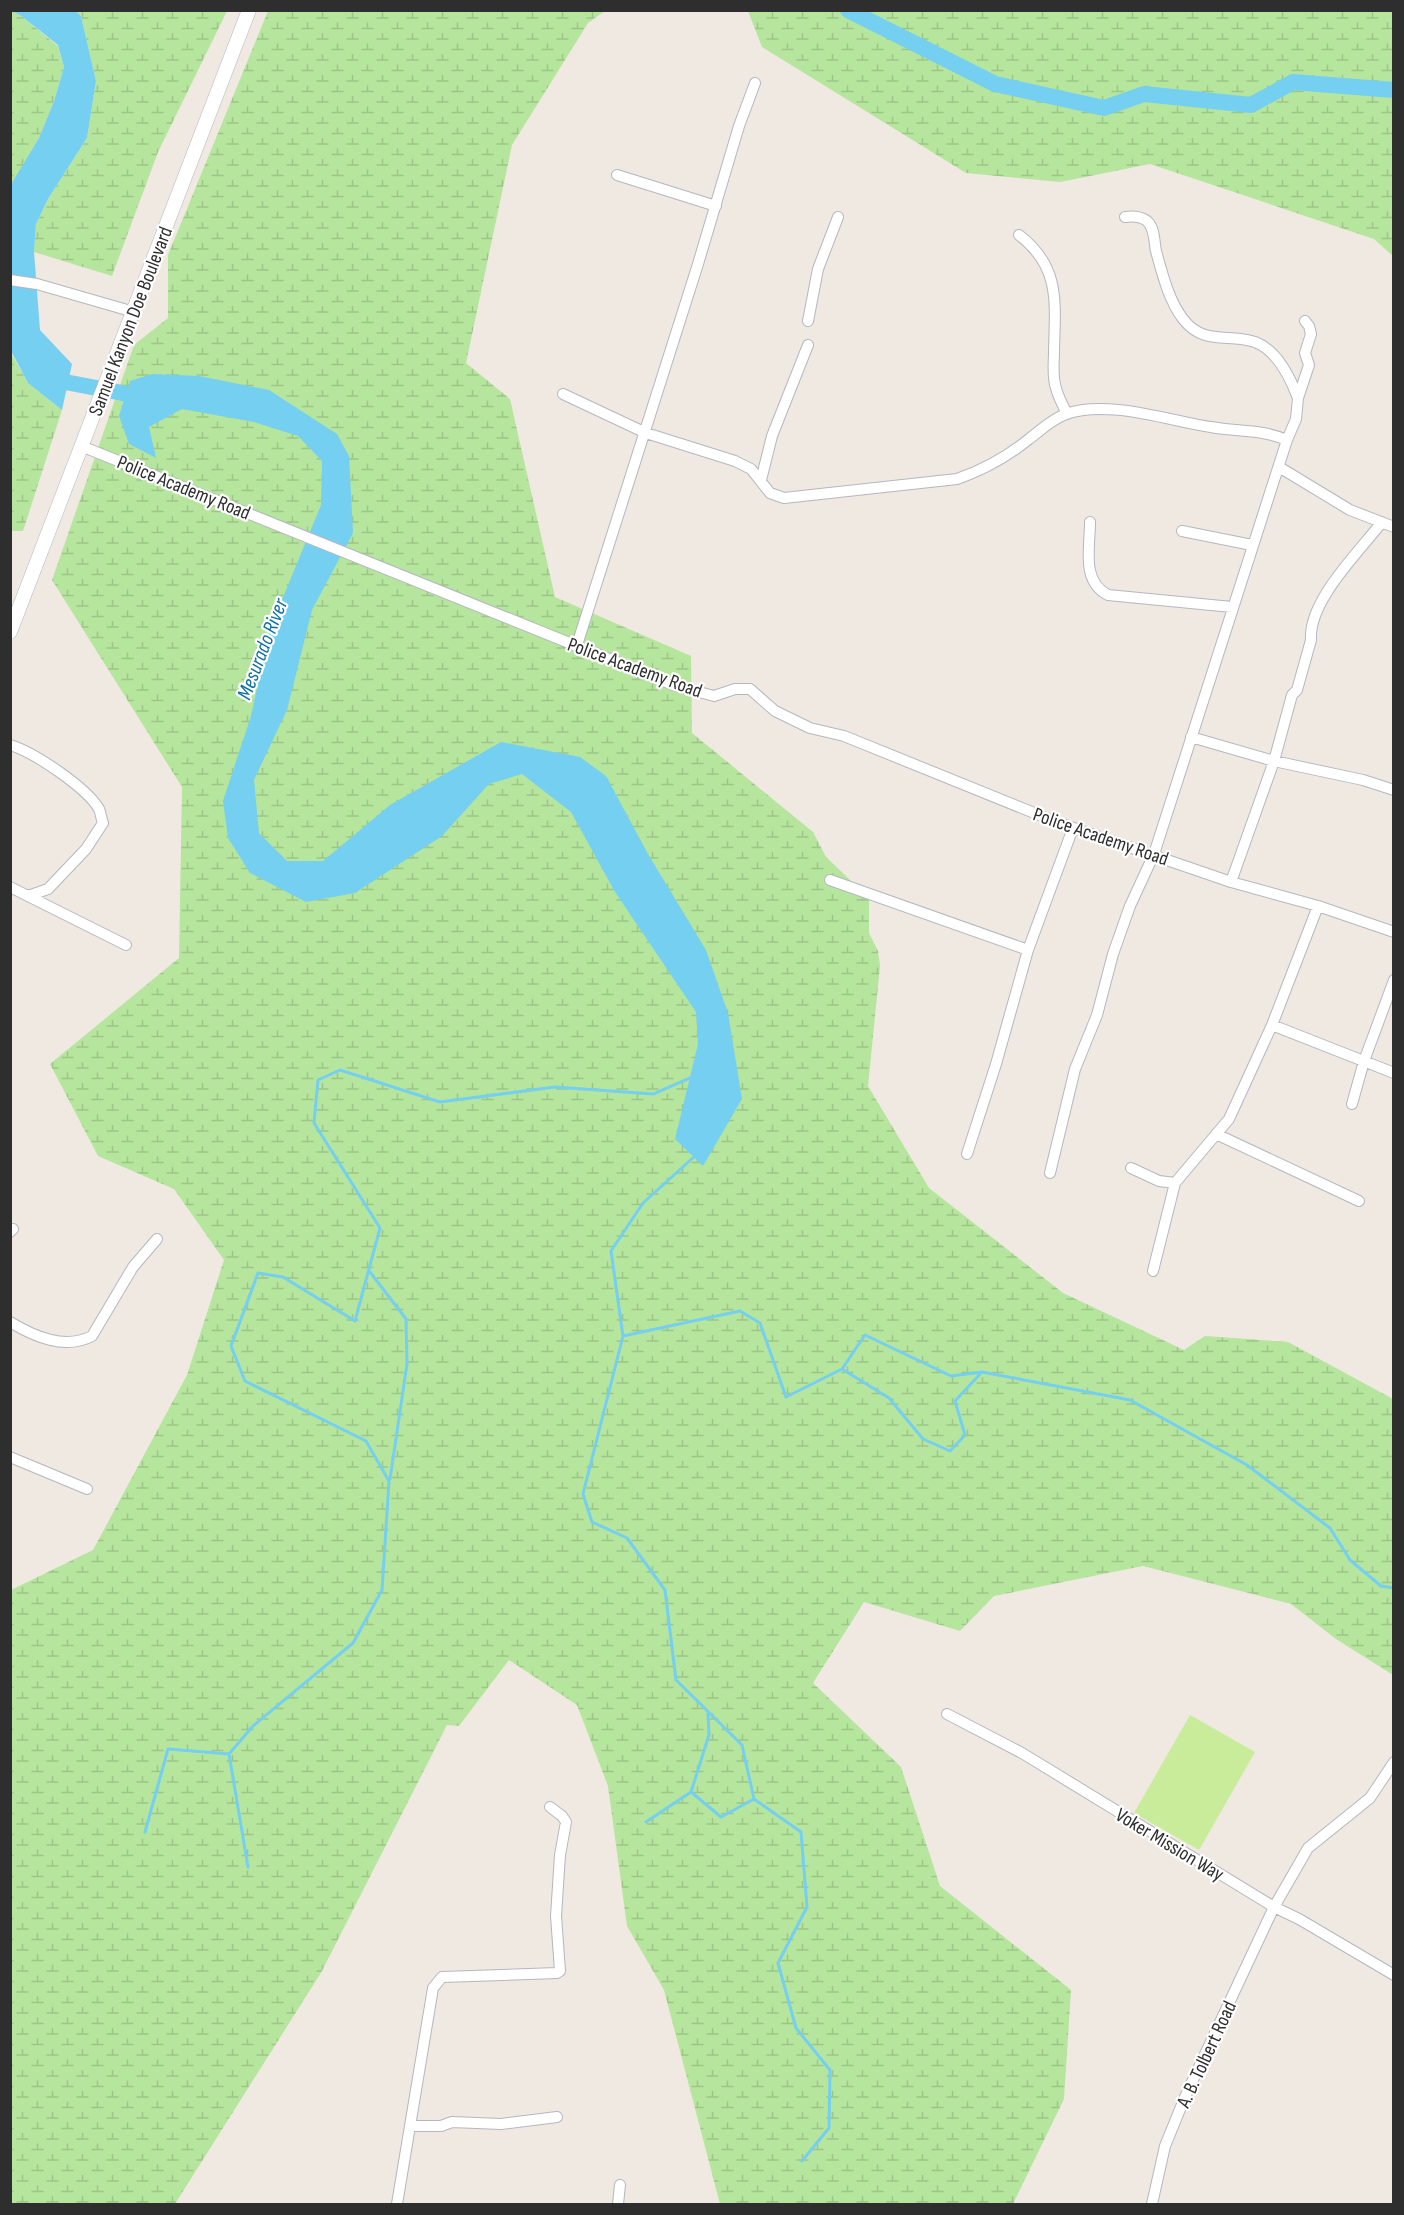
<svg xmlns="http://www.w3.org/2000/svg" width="1404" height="2215" viewBox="0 0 1404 2215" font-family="'Sofia Sans Condensed',sans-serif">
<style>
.wetland{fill:url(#wetland-marsh)}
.pitch{fill:#c9ec9a}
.water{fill:#75cff0}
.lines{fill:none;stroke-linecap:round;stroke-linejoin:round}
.stream{stroke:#75cff0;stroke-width:3}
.river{stroke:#75cff0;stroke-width:16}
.street-casing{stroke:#b4b7c1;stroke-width:12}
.secondary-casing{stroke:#b4b7c1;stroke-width:15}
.street{stroke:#fff;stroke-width:10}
.secondary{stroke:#fff;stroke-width:14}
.labels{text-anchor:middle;stroke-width:4.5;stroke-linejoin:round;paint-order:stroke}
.street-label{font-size:20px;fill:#2e2e2e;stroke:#fff}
.water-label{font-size:21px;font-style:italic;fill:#0d6fa3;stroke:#fff}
</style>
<defs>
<pattern id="wetland-marsh" width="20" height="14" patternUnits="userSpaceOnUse" patternTransform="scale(1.5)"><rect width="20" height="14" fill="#b6e59e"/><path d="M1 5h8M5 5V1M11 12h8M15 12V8" fill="none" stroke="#9dc588"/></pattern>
</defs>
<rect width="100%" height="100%" fill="#efe9e1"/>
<path class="wetland" d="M11 11 20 15 58 46 64 67 54 101 39 138 11 186Z
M76 11H227L158 152 112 276 34 252 36 224 48 199 87 138 96 81 81 16Z
M268 11H605L588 23 512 145 466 363 510 399 555 597 691 656 692 733 813 832 826 857 869 898V933L878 951 880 966 868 1086 929 1188 1063 1293 1184 1350 1205 1336 1288 1342 1393 1399V1675L1336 1639 1291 1604 1143 1566 994 1596 960 1631 864 1602 813 1683 901 1767 940 1886 1071 1990 1064 2099 1013 2204H720L664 1990 627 1926 608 1786 577 1705 509 1660 459 1726 447 1725 322 1971 175 2204H11V1590L93 1550 187 1375 224 1260 174 1189 98 1156 50 1064 179 958 182 787 52 580 134 345 168 318V255Z
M748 11H1393V256L1374 239 1150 164 1060 182 966 173 762 47Z
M10 351 28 383 62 410 23 531H11Z"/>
<path class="pitch" d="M1190 1715 1255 1752 1199 1850 1134 1813Z"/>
<path class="water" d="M11 11H76L81 16 96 81 87 138 48 199 36 224 34 252 40 330 72 364 62 410 28 383 11 351 10 186 39 138 54 101 64 67 58 45 20 15Z
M152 374 199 376 269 390 337 434 349 456 353 533 312 610 287 710 254 780 259 833 287 861H323L390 805 501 742 580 757 606 776 648 854 706 950 728 1013 742 1099 703 1166 675 1139 698 1044 696 1012 615 892 571 812 522 774 489 784 442 836 355 893 306 902 250 873 228 838 223 801 251 716 270 629 321 505 322 461 298 436 254 422 182 409 149 427 156 458 129 444 119 416 130 381Z"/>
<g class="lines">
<path class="stream" d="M695 1156 643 1203 611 1251 623 1336 583 1494 592 1522 627 1538 665 1590 676 1680 742 1745 754 1799 801 1832 807 1907 778 1963 796 2028 830 2070 829 2128 802 2161
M370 1272 406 1319 407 1364 390 1479
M623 1336 740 1311 760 1323 786 1397 842 1369 865 1335 951 1376 982 1372 1130 1400 1247 1465 1330 1528 1350 1560 1381 1586 1394 1588
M842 1369 889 1398 923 1439 950 1451 965 1435 955 1401 981 1373
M691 1792 721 1817 754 1799
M646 1822 691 1792 709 1735 708 1713
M145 1832 168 1749 229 1754
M248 1867 229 1754 253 1726 353 1643 382 1590 389 1481 366 1441 245 1381 231 1346 258 1273 283 1277 355 1321 380 1228 314 1123 318 1080 340 1070 440 1102 555 1087 653 1094 692 1077"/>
<path class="river" d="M848 10 995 84 1104 108 1144 94 1251 105 1293 82 1394 90
M52 370 60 381 138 396 148 394"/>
<g class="street-casing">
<path id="street" d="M617 175 716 206
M1125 217C1133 216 1140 216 1147 221 1155 228 1154 242 1156 251 1162 273 1169 301 1183 319 1204 346 1228 333 1255 342 1277 350 1290 377 1298 398
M1019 235C1061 267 1055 303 1054 351 1054 363 1052 377 1056 388 1058 397 1063 405 1067 414
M10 280 37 284 134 312
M808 321 818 269 838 217
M563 394 646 433 735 461 751 469 770 493 784 498 957 479C983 470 1007 457 1029 439 1041 430 1052 419 1066 414 1107 399 1170 421 1211 427 1237 432 1261 429 1287 440
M81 446 676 686 714 696 735 689H750L775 711 810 728 844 736 1059 823 1231 882 1318 906 1394 932
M1279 467 1350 510 1394 527
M761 480 772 436 808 345
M1090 522C1090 548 1081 581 1108 595L1232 607
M1182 531 1252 545
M577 645 698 264 739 126 755 83
M1191 737 1274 761 1363 780 1394 790
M10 745C34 752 87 788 99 809 101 813 101 819 103 823L86 849 48 889 28 896
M830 880 1028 950
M1231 882 1274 761 1292 695 1297 690 1311 640C1308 601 1359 552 1382 522
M10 887 126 945
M1272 1025 1394 1073
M1352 1104 1364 1061 1394 980
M1216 1134 1359 1201
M967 1154 996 1064 1028 950 1073 828
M1131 1168 1159 1181 1175 1183 1229 1119 1272 1025 1318 906
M1050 1173 1075 1069 1097 1015 1113 954 1130 906 1154 854 1287 440 1296 419 1298 398 1309 365 1305 353 1311 334 1309 326 1305 321
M10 1232 13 1229
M1153 1271 1175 1183
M10 1322C35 1337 65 1350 92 1336L133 1267 157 1239
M10 1457 87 1489
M947 1714 1022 1753 1274 1907 1299 1919 1394 1975
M410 2126H441L452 2122 501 2124 557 2117
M397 2204 433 1988 442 1977 557 1973 560 1971 556 1916 560 1855 566 1822 562 1816 550 1807
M618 2204 620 2185
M1152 2204 1165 2146 1185 2097 1274 1907 1308 1848 1370 1798 1394 1762"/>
</g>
<g class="secondary-casing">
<path id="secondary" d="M10 632 249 10"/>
</g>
<use href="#street" class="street"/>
<use href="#secondary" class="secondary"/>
</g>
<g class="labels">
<g class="street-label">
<text transform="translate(130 321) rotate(-69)" y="7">Samuel Kanyon Doe Boulevard</text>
<text transform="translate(184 487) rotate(22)" y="7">Police Academy Road</text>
<text transform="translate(635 667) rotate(20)" y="7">Police Academy Road</text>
<text transform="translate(1101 836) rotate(19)" y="7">Police Academy Road</text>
<text transform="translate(1170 1844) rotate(31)" y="7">Voker Mission Way</text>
<text transform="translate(1206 2054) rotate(-65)" y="7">A. B. Tolbert Road</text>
</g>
<g class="water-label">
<text transform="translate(262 649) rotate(-69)" y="7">Mesurado River</text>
</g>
</g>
<rect width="1404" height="2215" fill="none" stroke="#2e2e2e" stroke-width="24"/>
</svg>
